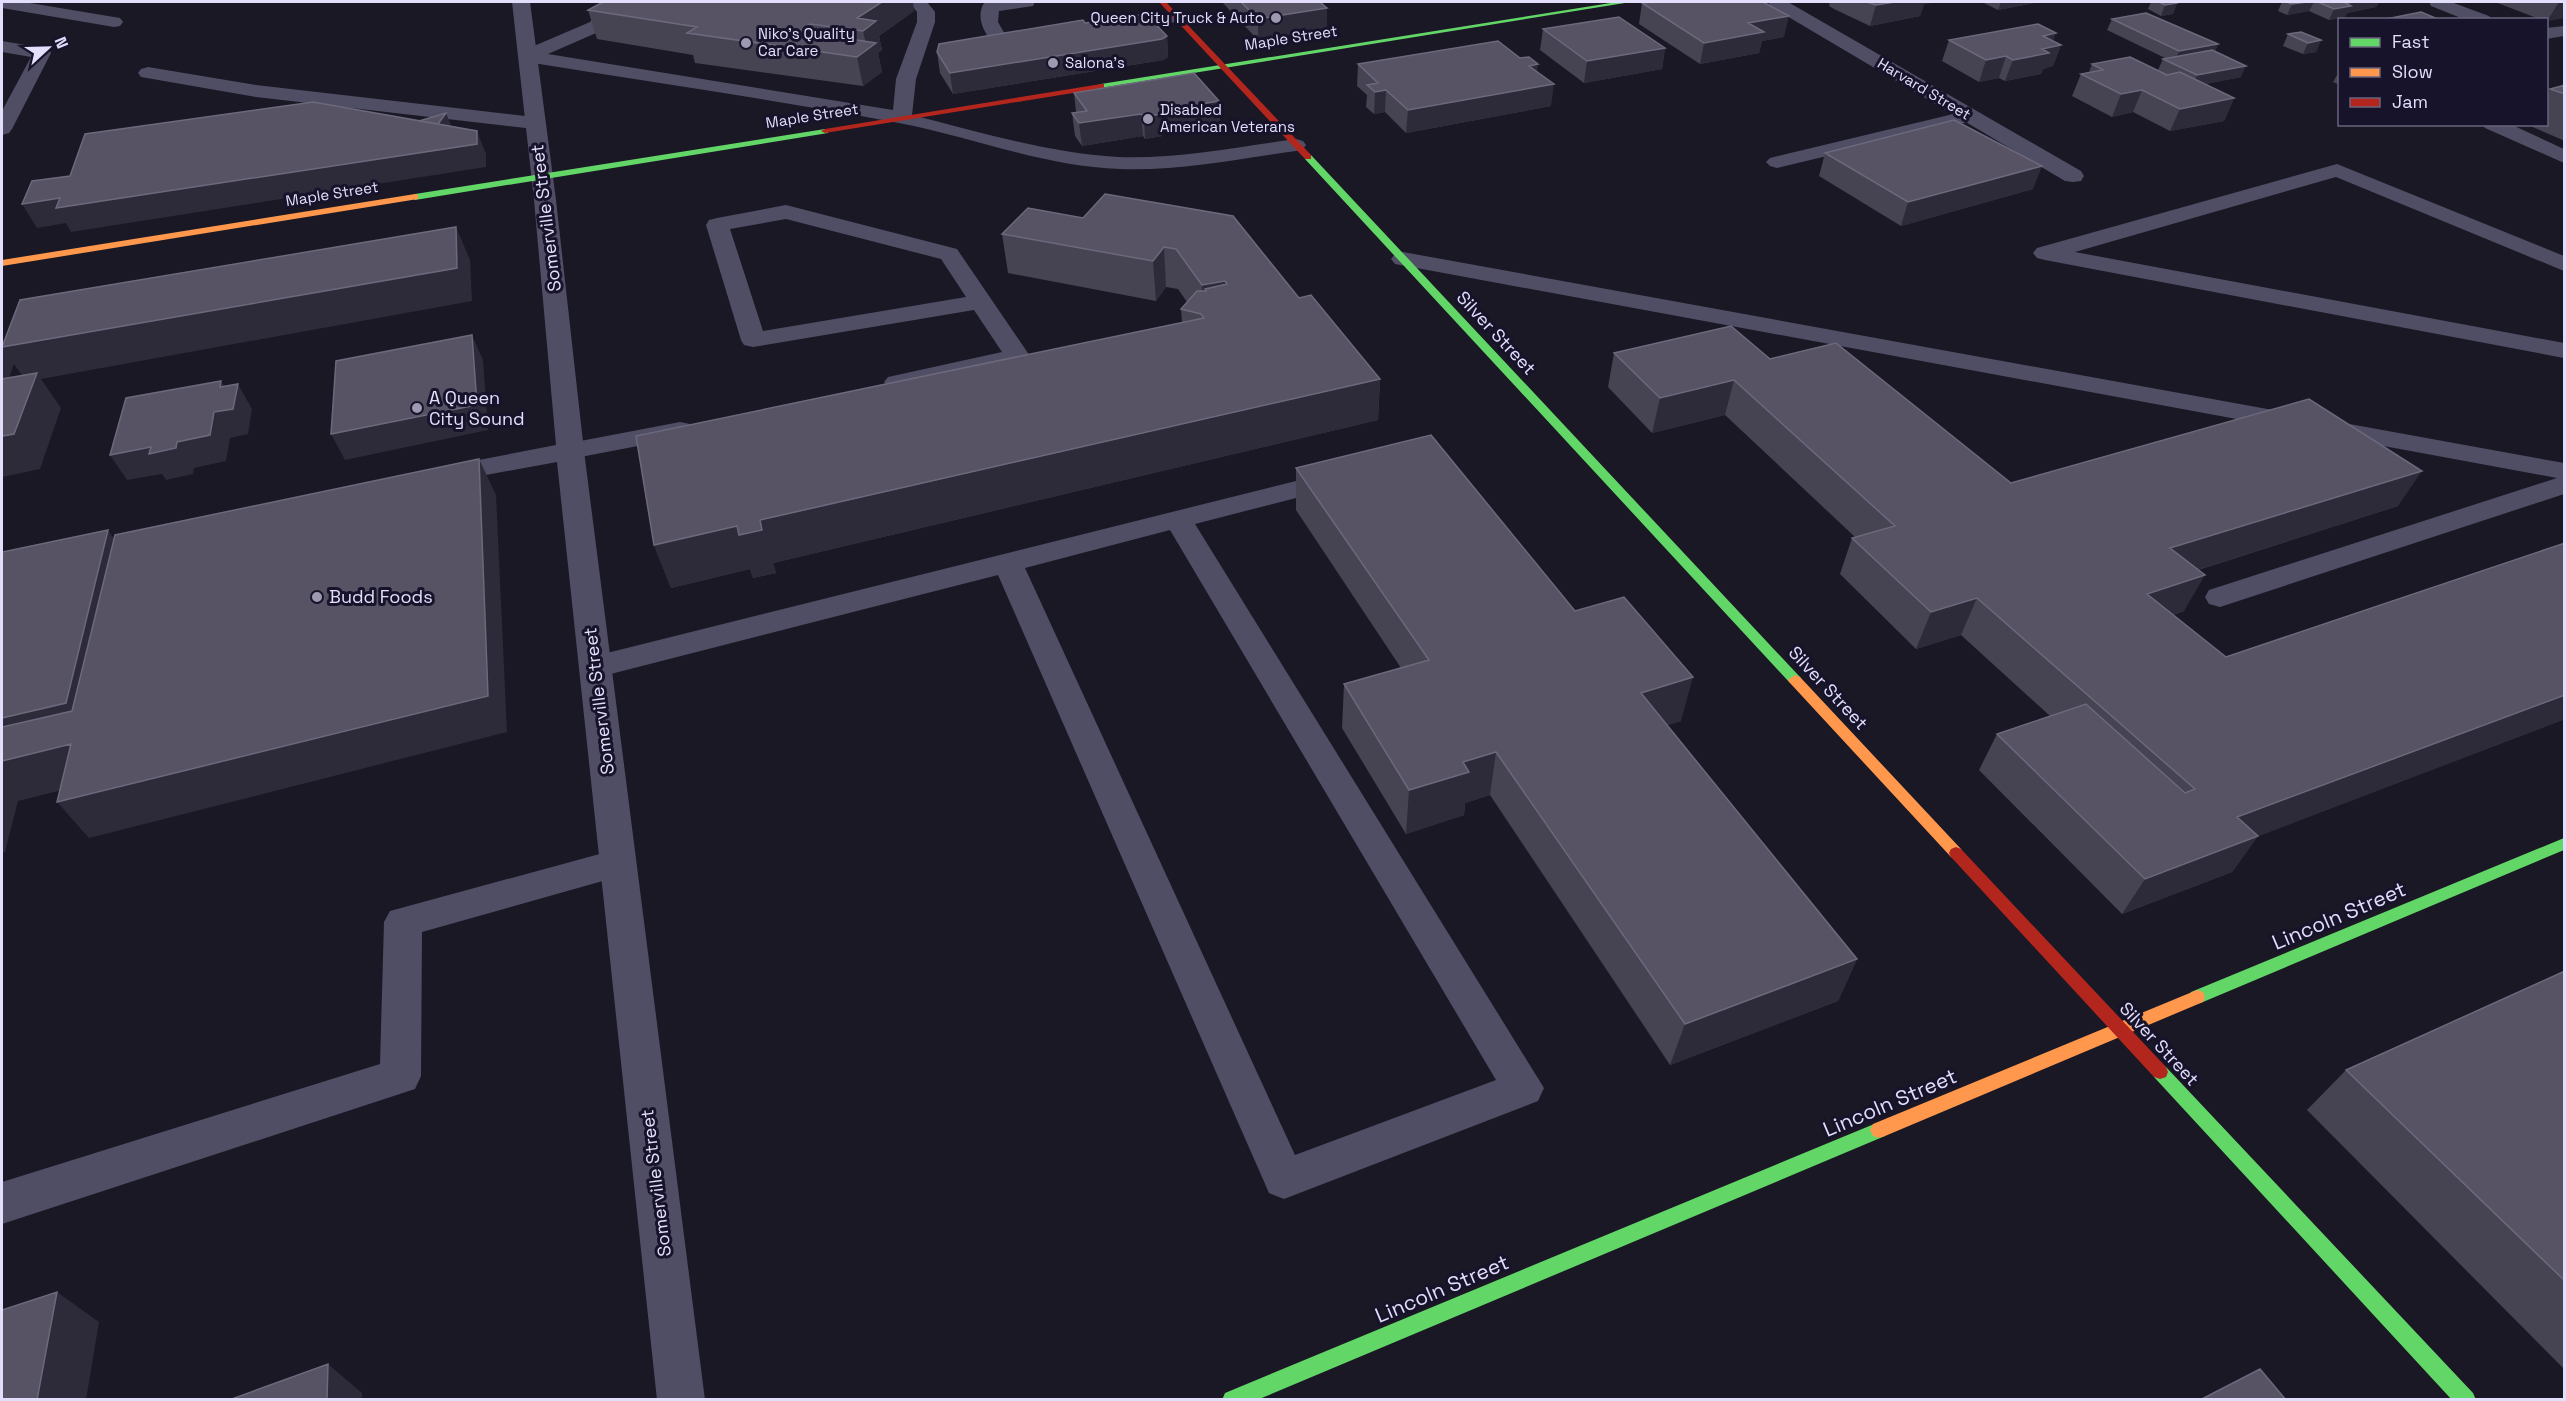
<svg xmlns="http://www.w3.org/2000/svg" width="2566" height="1401" viewBox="0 0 2566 1401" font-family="'Space Grotesk',sans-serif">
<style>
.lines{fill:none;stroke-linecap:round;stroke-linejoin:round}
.lane{fill:#4f4e64;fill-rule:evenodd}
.street{fill:#4f4e64;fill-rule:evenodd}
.fast{fill:#63d668;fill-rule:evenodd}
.slow{fill:#ff974d;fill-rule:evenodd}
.jam{fill:#b3261e;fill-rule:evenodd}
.wall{fill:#464353}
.shaded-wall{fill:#2d2b39}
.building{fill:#575365;stroke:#6c697d;stroke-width:1.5}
.poi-dot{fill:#9c99b1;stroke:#17132a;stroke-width:2}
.labels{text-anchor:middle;stroke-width:6;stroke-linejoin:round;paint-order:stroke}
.far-poi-label{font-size:15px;fill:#e2defc;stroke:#17132a;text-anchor:start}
.far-street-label{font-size:15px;fill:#e2defc;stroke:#17132a}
.street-label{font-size:18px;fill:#e2defc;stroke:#17132a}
.poi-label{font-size:18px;fill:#e2defc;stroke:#17132a;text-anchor:start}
.near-street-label{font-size:21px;fill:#e2defc;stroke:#17132a}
</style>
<rect width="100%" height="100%" fill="#1a1825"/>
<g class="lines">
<path class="lane" d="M2 2H24L120 18 123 22 120 26 114 27 2 8Z
M604 2H621L603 30 548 54 893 110 896 79 917 22V12L909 2H927L935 12V22L916 79 912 115C980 132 1048 153 1118 157 1178 159 1237 147 1296 139L1303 141 1306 145 1303 149 1296 151C1238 159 1179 171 1120 169 1044 167 973 137 899 123 775 100 651 82 527 62L520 60 518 56 520 52 590 22Z
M992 2H1035L1033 6 999 11 998 22 1006 36 1037 32 1043 33 1046 37 1043 41 1000 48 994 46C985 33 975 18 984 3Z
M1177 12 1183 13 1186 17 1183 21 1109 32 1103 31 1100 27 1103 23 1109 22Z
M2564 26V36L2546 39V28Z
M2 41 49 49 51 53 12 129 9 133 2 135V111L31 57 2 52Z
M148 67 256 85 534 117 541 119 544 123 541 127 534 129 256 97 141 77 138 73 141 69Z
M1970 110 1977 112 1980 116 1977 120 1777 168 1770 166 1766 162 1770 158Z
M2482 124H2510L2564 149V163L2485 128Z
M2337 164 2564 256V271L2336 177 2075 252 2564 343V358L2045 260 2037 258 2033 253 2037 248Z
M786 205 957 249 1030 356 1026 361 1017 364 897 390 888 387 884 382 888 377 1002 352 974 310 753 347 744 345 741 340 706 225 709 220 717 218ZM786 219 941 259 966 297 763 331 730 229Z
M1403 252 2564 463V494L2220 607 2209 604 2205 597 2209 590 2557 478 1395 264 1391 259 1395 254Z
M680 422 690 424 693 430 690 436 570 459 560 457 556 451 560 445 570 443Z
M1340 470 1350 472 1354 478 1350 484 1195 524 1544 1088 1538 1101 1284 1199 1269 1193 998 575 595 678 584 675 579 667 584 659 595 656ZM1170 530 1496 1080 1295 1155 1025 568Z
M618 849 631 853 636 863 631 873 422 932 421 1076 415 1089 2 1224V1182L380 1064 384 922 390 911Z"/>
<path class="street" d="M512 2H530L556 200 584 451 705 1400H657L557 462 437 484 427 482 423 476 427 470 437 468 556 445 534 200Z
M1768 2H1788L2081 171 2084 176 2081 181 2073 182 2065 181 1770 6Z
M2429 2H2451L2489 16 2492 20H2466L2431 6Z"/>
<path class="fast" d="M1617 2H1631L1101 88 1097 86 1101 84Z
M825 129H828V133L415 200 411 197 415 194Z
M1305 155H1311L1800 677 1802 680 1800 683H1790L1305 159Z
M2564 838V850L2203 1002 2197 1004 2191 1002 2189 997 2191 992Z
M2160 1065 2166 1067 2473 1393 2476 1400H2452L2154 1077 2152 1072 2154 1067Z
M1879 1122 1885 1124 1888 1130 1885 1136 1257 1400H1222L1225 1393Z"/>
<path class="slow" d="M415 194 418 195V199L2 266V260Z
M1795 675 1800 677 1961 849 1963 853 1961 857 1956 859 1951 857 1790 683 1788 680Z
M2197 990 2203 992 2205 997 2203 1002 1885 1136 1879 1138 1873 1136 1870 1130 1873 1124Z"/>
<path class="jam" d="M1159 2H1166L1311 155V159H1305Z
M1101 84H1104V88L825 133 821 131 825 129Z
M1956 847 1961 849 2166 1067 2168 1072 2166 1077 2160 1079 2154 1077 1951 857 1949 853 1951 849Z"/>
</g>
<path class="wall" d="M1222 2H1320L1327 29 1258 40Z
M1826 2H1936L1924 4 1920 16 1870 26 1834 9 1829 6 1830 4Z
M1982 2H2039L1998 10Z
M2151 2H2175L2177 3 2173 14 2161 16 2148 9Z
M2282 2H2379L2376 7 2347 13 2345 17 2329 20 2309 11 2287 15 2278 11Z
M2495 2H2565L2547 21V20H2542Z
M1642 3 1784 37 1762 41 1759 53 1700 64 1639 24Z
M588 10 914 11 879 36 882 50 878 53 882 72 863 86 695 63 693 55 597 39Z
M2112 19 2218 44 2215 51 2241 77 2205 84 2234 98 2224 121 2170 131 2133 112 2112 117 2072 96 2081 74 2089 72 2092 64 2158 70 2163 59 2165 58 2107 30Z
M1085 23 1167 36 1168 57 1163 60 953 94 940 73 937 52Z
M1543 29 1665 48 1662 69 1584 83 1540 50Z
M2288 34 2321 40 2316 52 2303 54 2283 46Z
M1949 40 2053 41 2061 45 2053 66 2043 69 2041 74 2005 81 1999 78 1979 82 1942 61Z
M1358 64 1537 72 1551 106 1406 133 1385 112 1374 114 1366 107 1367 95 1357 86Z
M2340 70V85L2333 82Z
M2565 85V141L2528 125 2547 124V95L2550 89Z
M1074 93 1219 101 1220 123 1162 133V136L1145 139 1143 136 1082 146 1075 136 1072 113 1076 112Z
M1825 153 2033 189 1901 226 1819 176Z
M1105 194 1299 298 1380 379 1378 420 773 563 776 573 753 578 750 569 671 588 654 545 1182 322 1181 309 1187 302 1178 289 1166 287 1156 301 1008 273 1002 234 1083 218Z
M1614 353 1770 359 2011 483 2398 506 2198 570 2184 611 2173 615 2226 657 2565 543V719L2258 836 2232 872 2122 914 1979 770 1997 734 2050 716 1961 635 1916 649 1840 574 1852 538 1855 537 1725 415 1652 433 1608 387Z
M1296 468 1575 611 1681 721 1667 725 1857 959 1838 1001 1670 1065 1490 795 1465 803 1464 815 1406 834 1342 728 1344 684 1401 668 1296 510Z
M2565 971V1370L2307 1110 2346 1070Z"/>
<path class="shaded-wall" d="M882 2H913L914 11 879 36 882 50 878 53 882 72 863 86 857 57 867 49 863 31 857 18Z
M1895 2H1936L1924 4 1920 16 1870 26 1876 5Z
M2001 2H2039L1998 10Z
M2307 2H2314L2309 11 2287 15 2292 4Z
M2355 2H2379L2376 7 2347 13 2345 17 2329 20 2334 9 2345 3Z
M2559 2H2565V18L2547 21Z
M2177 3 2173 14 2161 16 2165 5Z
M1327 8V29L1258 40V19Z
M1789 16 1784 37 1762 41 1759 53 1700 64 1704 43 1748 23Z
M810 24 816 51 799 31Z
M2056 33 2051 47 2061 45 2053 66 2043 69 2041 74 2005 81 2013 60 2043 36Z
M1167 36 1168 57 1163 60 953 94 950 73Z
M2321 40 2316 52 2303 54 2308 43Z
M2218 44 2213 55 2174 63 2179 51Z
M1665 48 1662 69 1584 83 1587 61Z
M2006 56 1999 78 1979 82 1986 60Z
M1538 64 1535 86 1529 66Z
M2246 66 2241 77 2192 87 2197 75Z
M1554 84 1551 106 1406 133 1408 110Z
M1386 90 1385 112 1374 114 1375 92Z
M2142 90 2133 112 2112 117 2121 94Z
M2234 98 2224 121 2170 131 2180 109Z
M1219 101 1220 123 1162 133V136L1145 139 1144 117 1159 111Z
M446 113 451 125 437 145 432 133Z
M1141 114 1143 136 1082 146 1079 123Z
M477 131 486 154V167L71 232 66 223 37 228 22 204Z
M2042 166 2033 189 1901 226 1908 202Z
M456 227 470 260 472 301 41 379 61 408 40 469 2 477V436L26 381 14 364 2 397V346V347Z
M1164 247 1166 287 1156 301 1153 261Z
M1225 281 1226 321 1205 289 1206 325 1203 317 1202 285Z
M472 335 483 360 488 430 345 460 331 434Z
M1380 379 1378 420 773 563 776 573 753 578 750 569 671 588 654 545Z
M1734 380 1725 415 1652 433 1660 398Z
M221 381 234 403 238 384 252 409 248 434 230 438 226 461 194 468 193 474 166 480 162 474 127 480 110 455 177 442 214 412Z
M479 459 496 495 507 732 89 838 57 802Z
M2422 471 2398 506 2150 585 2170 548Z
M108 530 138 573 102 780 18 801 5 852 2 853V718Z
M2205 575 2184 611 2127 630 2147 594Z
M1977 598 1961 635 1916 649 1931 612Z
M1693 677 1681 721 1630 737 1641 693Z
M2565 695V719L2212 854 2237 817Z
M1496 752 1490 795 1465 803 1464 815 1406 834 1409 790 1463 762Z
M2258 836 2232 872 2122 914 2145 879Z
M1857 959 1838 1001 1670 1065 1685 1024Z
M57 1292 99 1322 86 1400H37Z
M328 1364 362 1393V1400H327Z"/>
<path class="building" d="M603 2H882L857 18 876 21 863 31 810 24 799 31 876 43 857 57 687 33 697 27 588 10Z
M1241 2H1320L1327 8 1258 19Z
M1651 2H1763L1789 16 1748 23 1764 32 1704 43 1642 3Z
M1867 2H1895L1876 5Z
M2159 2H2175L2177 3 2165 5Z
M2286 2H2307L2292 4Z
M2318 2H2355L2345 3 2351 6 2334 9Z
M2421 12 2440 20H2381Z
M2146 13 2218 44 2179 51 2112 19Z
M1146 14 1167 36 1162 39 950 73 937 52 939 44 1083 20 1085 23Z
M1619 17 1665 48 1587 61 1543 29Z
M2038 24 2056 33 2043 36 2061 45 2042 49 2049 53 2013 60 2006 56 1986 60 1949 40Z
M2301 32 2321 40 2308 43 2288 34Z
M1498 41 1520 58 1529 57 1538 64 1529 66 1554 84 1408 110 1386 90 1375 92 1367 85 1378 83 1358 64Z
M2212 50 2246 66 2197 75 2163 59Z
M2130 57 2167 75 2180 72 2234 98 2180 109 2142 90 2121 94 2081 74 2103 70 2092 64Z
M1194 73 1219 101 1159 111 1161 114 1144 117 1141 114 1079 123 1072 113 1087 111 1074 93Z
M2565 85V94L2550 89Z
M313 102 477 131V144L56 208 60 198 22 204 32 181 70 176 85 134Z
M446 113 438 124 419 121Z
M1954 120 2042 166 1908 202 1825 153Z
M1105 194 1233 216 1299 298 1311 295 1380 379 760 520 762 530 739 535 737 526 654 545 636 436 1204 318 1201 314 1181 309 1197 291H1206L1205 289 1227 284 1225 281 1202 285 1176 249 1164 247 1153 261 1002 234 1028 208 1083 218Z
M456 227 457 268 2 347 20 300Z
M1731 326 1770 359 1836 343 2011 483 2309 399 2422 471 2170 548 2205 575 2147 594 2226 657 2565 543V695L2237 817 2258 836 2145 879 1997 734 2086 704 2185 793 2195 789 1977 598 1931 612 1852 538 1895 526 1734 380 1660 398 1614 353Z
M472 335 477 405 331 434 336 361Z
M37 373 14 434 2 436V379Z
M221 381 220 387 238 384 233 409 214 412 210 435 177 442 176 448 149 454 151 447 110 455 126 398Z
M1431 435 1575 611 1624 597 1693 677 1641 693 1857 959 1685 1024 1496 752 1463 762 1469 772 1409 790 1344 684 1429 660 1296 468Z
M479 459 488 696 57 802 71 744 2 761V727L72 711 115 535Z
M108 530 66 703 2 718V552Z
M2565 971V1281L2346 1070Z
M57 1292 37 1400H2V1310Z
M328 1364 327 1400H229Z
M2260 1369 2286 1400H2200Z"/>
<g class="poi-dot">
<circle cx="1276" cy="18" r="6"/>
<circle cx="746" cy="43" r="6"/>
<circle cx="1053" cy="63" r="6"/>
<circle cx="1148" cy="119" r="6"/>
<circle cx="417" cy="408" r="6"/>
<circle cx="317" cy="597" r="6"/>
</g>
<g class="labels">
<g class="far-poi-label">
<text x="1264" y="23" text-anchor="end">Queen City Truck &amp; Auto</text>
<text x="758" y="39">Niko's Quality<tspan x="758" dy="17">Car Care</tspan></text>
<text x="1065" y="68">Salona's</text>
<text x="1160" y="115">Disabled<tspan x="1160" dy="17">American Veterans</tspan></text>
</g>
<g class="far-street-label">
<text transform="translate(1291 38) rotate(-9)" y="5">Maple Street</text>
<text transform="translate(1924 89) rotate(31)" y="5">Harvard Street</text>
<text transform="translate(812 116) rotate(-9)" y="5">Maple Street</text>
<text transform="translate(332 194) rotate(-9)" y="5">Maple Street</text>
</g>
<g class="street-label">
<text transform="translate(546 218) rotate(-97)" y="6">Somerville Street</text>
<text transform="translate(1496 333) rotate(47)" y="6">Silver Street</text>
<text transform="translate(1828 688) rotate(47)" y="6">Silver Street</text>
<text transform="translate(599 701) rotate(-97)" y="6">Somerville Street</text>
<text transform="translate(2159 1044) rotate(47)" y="6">Silver Street</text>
<text transform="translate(656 1183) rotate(-97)" y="6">Somerville Street</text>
</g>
<g class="poi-label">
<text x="429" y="404">A Queen<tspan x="429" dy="21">City Sound</tspan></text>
<text x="329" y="603">Budd Foods</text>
</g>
<g class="near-street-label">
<text transform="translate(2339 916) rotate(-23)" y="7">Lincoln Street</text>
<text transform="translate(1890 1103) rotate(-23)" y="7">Lincoln Street</text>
<text transform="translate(1442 1289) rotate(-23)" y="7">Lincoln Street</text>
</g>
</g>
<rect width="2566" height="1401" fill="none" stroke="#e2defc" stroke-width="6"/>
<rect x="2338" y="18" width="210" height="108" fill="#17132a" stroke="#68647e" stroke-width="1.5"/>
<rect x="2350" y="38" width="30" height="9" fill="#63d668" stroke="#68647e" stroke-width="1.5"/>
<text x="2392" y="48" font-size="18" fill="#e2defc">Fast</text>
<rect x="2350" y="68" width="30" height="9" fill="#ff974d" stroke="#68647e" stroke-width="1.5"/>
<text x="2392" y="78" font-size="18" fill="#e2defc">Slow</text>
<rect x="2350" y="98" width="30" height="9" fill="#b3261e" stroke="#68647e" stroke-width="1.5"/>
<text x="2392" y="108" font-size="18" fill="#e2defc">Jam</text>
<g transform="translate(48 48) rotate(68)" stroke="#17132a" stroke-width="4.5" paint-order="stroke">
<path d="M0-4.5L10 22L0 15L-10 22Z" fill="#e2defc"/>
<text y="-9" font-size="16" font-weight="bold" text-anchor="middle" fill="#e2defc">N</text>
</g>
</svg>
